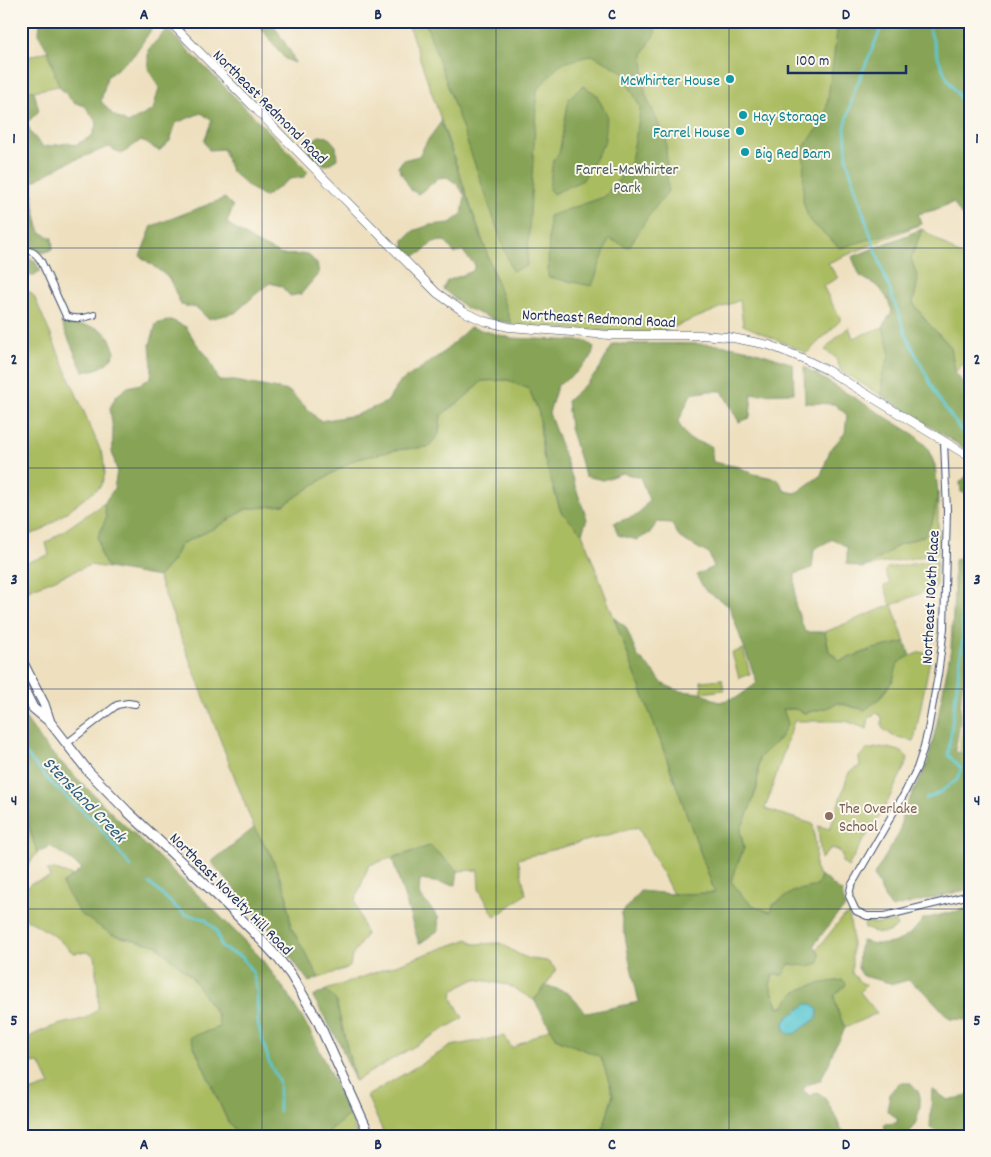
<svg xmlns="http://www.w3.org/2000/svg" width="991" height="1157" viewBox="0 0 991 1157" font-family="Dekko,sans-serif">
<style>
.green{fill:#aabc60;stroke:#62765f}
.forest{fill:#87a456;stroke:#516a5a}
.water{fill:#5cc8d3;stroke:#3c7c98}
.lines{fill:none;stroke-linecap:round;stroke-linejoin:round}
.stream{stroke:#5cc8d3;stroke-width:2.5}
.minor-casing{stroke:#3b4a6d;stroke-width:8}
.tertiary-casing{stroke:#3b4a6d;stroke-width:9}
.secondary-casing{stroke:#3b4a6d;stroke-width:11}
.minor{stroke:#fff;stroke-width:6}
.tertiary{stroke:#fff;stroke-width:8}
.secondary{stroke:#fff;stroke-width:9}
.grid{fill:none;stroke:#1b2f5e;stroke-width:1;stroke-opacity:0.55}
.culture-dot{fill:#0f9aa8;stroke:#fbf7ec;stroke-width:2}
.education-dot{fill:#8d6e63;stroke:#fbf7ec;stroke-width:2}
.labels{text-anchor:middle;stroke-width:4;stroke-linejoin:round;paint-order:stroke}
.culture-label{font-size:16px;fill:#0d838f;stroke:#fbf7ec;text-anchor:end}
.street-label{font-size:16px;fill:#1b2f5e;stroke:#fbf7ec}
.park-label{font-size:16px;fill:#46595f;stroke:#fbf7ec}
.education-label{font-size:16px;fill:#785e54;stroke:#fbf7ec;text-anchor:start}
.water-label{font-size:18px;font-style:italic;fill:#2e5d81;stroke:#fbf7ec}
.neatline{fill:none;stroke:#1b2f5e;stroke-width:2}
.grid-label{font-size:16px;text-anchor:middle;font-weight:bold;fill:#1b2f5e}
</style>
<rect width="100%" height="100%" fill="#fbf7ec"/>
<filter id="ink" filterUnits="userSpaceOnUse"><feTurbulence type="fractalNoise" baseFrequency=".02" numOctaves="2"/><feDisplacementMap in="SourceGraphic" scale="10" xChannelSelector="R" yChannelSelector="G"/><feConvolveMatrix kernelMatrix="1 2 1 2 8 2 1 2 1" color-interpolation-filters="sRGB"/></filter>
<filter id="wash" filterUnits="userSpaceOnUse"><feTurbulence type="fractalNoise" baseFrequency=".0096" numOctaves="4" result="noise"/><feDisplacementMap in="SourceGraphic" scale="20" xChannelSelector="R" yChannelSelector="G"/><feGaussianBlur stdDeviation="1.12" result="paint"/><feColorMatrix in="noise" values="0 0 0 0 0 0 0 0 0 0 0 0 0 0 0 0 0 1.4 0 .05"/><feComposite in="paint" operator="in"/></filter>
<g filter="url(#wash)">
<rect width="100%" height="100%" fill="#eee0bf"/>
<path class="green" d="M407 21H970V196L934 210 918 214 921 224 828 263 838 278 823 286 835 309 840 316V321L807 353 743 325 740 300 657 334 512 326Z
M48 51 59 86 34 91H21V59Z
M922 229 970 262V358L955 372 951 347 927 322 913 303 918 280 911 258Z
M21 289H26L34 296 103 456 105 474 101 486 41 531 21 537Z
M849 327 853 338 883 327 890 354 882 376V396L841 371 835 357 825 350 836 338Z
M508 380 529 389 539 413 543 455 561 512 582 533 660 740 715 893 673 894 638 827 518 859 526 894 495 917 479 889 478 870 458 871 430 846 369 865 355 901 366 935 352 956 350 967 319 978 291 927 286 892 270 853 254 828 158 577 173 560 181 544 219 526 246 509 284 505 315 484 354 460 395 450 428 447 439 434 441 415 463 399 482 381Z
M938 493V554L878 564 861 568 884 556 898 545 924 536 933 520Z
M104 503 106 518 98 537 101 556 108 568 90 565 21 593V564L49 555 46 543Z
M937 560 936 587 892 605 905 642 873 649 840 661 829 651 825 632 891 605 884 586 890 584 885 571 887 568Z
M743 649 750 674 739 678 732 653Z
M921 652 931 655 914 741 893 736 882 728V717L877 713 869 717 867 729 846 721H794L765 809 813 824 816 850 815 867 818 874 821 876 817 886 794 891 771 912C748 906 745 899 731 881L744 848 740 831 749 811 757 788 759 758 780 738 782 709H795L805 713 826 708 838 703 865 710 881 697 893 680 897 663 910 656Z
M970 675V758L960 754 961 736 963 727 965 696Z
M722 679 724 690 702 693 701 681Z
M881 747C891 749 902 749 908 758L907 762 883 811 859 847 848 867 841 861 843 857 838 850 831 848 821 859 818 826 830 829 849 772 860 766 859 757 866 750Z
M21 811 26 817 37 853 21 875Z
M47 870H56L73 876 62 884 113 935 156 945 191 976 217 1015 220 1027 190 1037 228 1122 241 1136H21V1095L50 1085 40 1064 30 1062 23 1053 21 1052V1043C31 1034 46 1029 58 1025 76 1019 84 1023 98 1008V986L96 973V965L95 956 87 952 73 953 56 937 25 918 21 913V894L31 883 50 878Z
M849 914 852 935V973L860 982 867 985 860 992 877 1013 845 1028 839 1015 834 996 843 980 824 983 800 990 785 1007H778L770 985 773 975 789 964 808 966 820 956 817 949 843 917Z
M895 921 897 926C889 937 875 933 865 928L864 924 865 922 876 924Z
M468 939 474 944 500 943 520 955 530 959 547 961 556 969 546 985 534 1000 508 985 475 979 453 990 452 998 463 1018 355 1081 336 1001 326 990Z
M550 1028 557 1039 601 1056 613 1095 601 1136H385L367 1096 451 1046 504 1036 512 1048Z
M349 1115 358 1136H331L329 1131Z"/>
<path class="forest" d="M38 21H157L134 55 107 77 101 101 113 115 128 123 153 110 159 88 148 68V50L167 29 308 171 304 177 290 179 265 197 249 187 231 171 223 149 209 150 204 141 212 120 201 113 176 123 170 141 159 151 141 140 122 154 109 147 67 163 33 182 34 206 40 232 52 238 53 249 42 253 31 246 21 248V91H34L39 111 27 123 31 133 43 147 68 143 75 145 92 136 97 123 85 106 73 102 59 86 48 51 38 34 40 26Z
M256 21H271L292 54 295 63 285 59Z
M425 21H654L655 33 643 54 645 93 666 141 668 191 648 217 629 247 609 239 592 286 548 277 549 216 604 197 630 166 639 119 640 107 622 71 592 55 560 64 537 90 527 266 512 271Z
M845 21H970V195L968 196H970V222L961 215 953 202 934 210 918 214 921 224 840 248 809 220 803 201 804 147 825 119 838 25Z
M583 86 596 94 607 115 605 141 583 180 553 194 549 189 553 160 559 154 569 98Z
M441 122 511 323 497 321 466 308 443 289 447 281 473 271 475 264 469 259 462 250 455 254 445 241 433 242 423 252 411 257 404 250V240L413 231 430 225 450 223 462 214 465 196 458 185 447 177 438 178 428 187 418 194 411 190 398 167 403 160 419 156 427 141Z
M319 136 328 137 336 146 337 159 327 165 316 162 308 154 312 141Z
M225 198 233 206 227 223 255 242 282 255 308 254 317 264 319 273 301 294 290 296 281 286 270 283 255 295 235 313 208 319 197 308 181 305 169 278 140 256 152 226Z
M922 229 911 258 918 280 913 303 927 322 951 347 955 372 970 392V452L882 396V376L890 354 883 327 892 311 887 298 879 287 860 276 852 257Z
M30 258 35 261 40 271 33 276 26 275H21V259Z
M171 320 186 327 196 343 209 358 219 381H235L289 391 320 421 356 415 387 402 399 383 444 352 470 327 511 338 585 341 594 347 591 358 577 372 557 386 549 413 587 519 582 533 561 512 543 455 539 413 529 389 508 380 482 381 463 399 441 415 439 434 428 447 395 450 354 460 315 484 284 505 246 509 219 526 181 544 173 560 158 577 108 568 101 556 98 537 106 518 104 503 114 489 117 471 112 452 113 431 110 408 116 396 128 387 140 384 151 377 152 366 150 345 156 324Z
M61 322C77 328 97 321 109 337 112 342 113 348 115 352 107 367 99 369 83 372Z
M613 344C651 344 691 342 729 346 751 349 772 357 793 364L794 393 752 394 750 418 739 422 722 391H708L691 394 678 423 689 439 711 446 713 462 739 467 754 474 778 479 785 491 796 493 821 475 830 450 845 433 847 415 834 404 805 403 804 367 915 435 927 447 935 465 938 493 933 520 924 536 898 545 884 556 861 568 847 564V547L833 539 814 549 812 568 795 574V604L805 632H825L829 651 840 661 873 649 905 642 910 656 898 663 893 680 881 697 865 710 838 703 826 708 805 713 795 709H783L788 723 780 738 759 758 757 787 749 811 740 831 744 847 731 881C745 899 748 906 771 912L773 905 794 891 817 886 821 876C830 880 832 886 842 892L845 908 835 917 814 945 820 956 819 963 808 966 789 964 783 975H773L770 985 778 1007H785C786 1004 788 999 790 997 801 985 828 982 843 980L846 983 845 986 834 996 839 1015 845 1028 839 1041 834 1048 830 1061 820 1081 806 1085 803 1090 810 1096 818 1092 825 1098 836 1117 840 1128 850 1136H601L613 1095 601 1057 557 1039 534 1000 546 985 568 993 587 1013 639 1002 629 958 621 914 640 891 673 894 715 893 660 740 614 618 626 627 637 655 653 671 663 684 679 691 701 693 719 702 738 697 757 683 729 606 705 590 696 575 714 567 709 554 680 538 671 523 657 522 650 533 637 540 618 535 614 523 638 515 649 500 640 477 622 473 603 480 585 476 570 428 567 401 587 383 598 371Z
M970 473V494L961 492 960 482Z
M962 557 970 570 969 572 970 652 967 660 961 697 960 724 955 751 970 758V889L892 908 885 899 874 875 900 832 902 814 927 765 936 728 951 648 954 591V560Z
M21 712 47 748 120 821 216 912 261 958 287 993 314 1038 349 1115 329 1131 331 1136H241L228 1122 190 1037 220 1027 217 1015 191 976 156 945 113 935 80 914 62 884 82 869 65 856 50 846 37 853 26 817 21 811Z
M254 828 270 853 286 892 291 927 319 978 309 982 272 932 211 862Z
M430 846 458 871 456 885 420 880 419 894 438 917 439 930 419 944 392 858Z
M970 908V1022L969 1020 950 1019 925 992 908 980 894 984 863 976 858 968 859 948 862 941C867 942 873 944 878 944 897 946 913 934 923 919Z
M326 990 336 1001 355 1081 340 1044 313 997Z
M899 1083H911C913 1086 917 1089 919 1093 923 1101 917 1127 909 1133 902 1137 893 1136 886 1134L884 1124 897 1123V1118L887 1111 890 1093Z
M932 1089 948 1100 959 1099 970 1093V1136C954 1136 944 1137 930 1128Z"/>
<path class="water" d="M807 1004H813L818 1010 817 1018 796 1033 789 1034 785 1031 784 1023 788 1017Z"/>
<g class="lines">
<path class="stream" d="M886 21 879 33 854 92 845 127 847 160 858 197 881 266 907 337 938 398 970 443
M927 21C933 39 937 58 945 74 951 87 966 104 970 116
M21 748 51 783 96 823 131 867
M926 799 939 793 958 779 961 768 948 755 963 637 962 563 968 561
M149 883 184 914 205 919 216 930 222 948 242 957 253 973 257 991 258 1024 269 1062 279 1082V1111
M284 1135 285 1136"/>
</g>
</g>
<g filter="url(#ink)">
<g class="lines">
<g class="minor-casing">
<path id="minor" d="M21 251C32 250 35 252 41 261L66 316C76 320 84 318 94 315
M944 442 947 511 944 628 938 675 928 730 923 750 917 768 903 796 851 886 849 896 856 911 867 916H885L970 895
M66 744 117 705 128 703 135 704"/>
</g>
<g class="tertiary-casing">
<path id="tertiary" d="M169 21 437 293 464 312 484 321 509 327 609 335H700L728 337 769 345 802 358 827 370 970 457"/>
</g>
<g class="secondary-casing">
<path id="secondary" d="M21 659 44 704 50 722
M21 684 33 708 50 722 88 771 128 812 222 900 251 929 278 958 291 975 317 1019 370 1136"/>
</g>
<use href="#minor" class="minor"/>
<use href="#tertiary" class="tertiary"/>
<use href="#secondary" class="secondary"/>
</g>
</g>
<path class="grid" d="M262 21V1136M496 21V1136M729 21V1136M21 248H970M21 468H970M21 689H970M21 909H970"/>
<g class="culture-dot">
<circle cx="730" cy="79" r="5"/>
<circle cx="743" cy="115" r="5"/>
<circle cx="740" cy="131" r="5"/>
<circle cx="745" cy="152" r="5"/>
</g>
<circle class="education-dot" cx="829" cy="816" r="5"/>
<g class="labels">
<g class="culture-label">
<text x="720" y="85">McWhirter House</text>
<text x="753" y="121" text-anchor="start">Hay Storage</text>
<text x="730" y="137">Farrel House</text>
<text x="755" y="158" text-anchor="start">Big Red Barn</text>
</g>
<g class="street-label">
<text transform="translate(271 106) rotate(45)" y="6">Northeast Redmond Road</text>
<text transform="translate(599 317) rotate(3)" y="6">Northeast Redmond Road</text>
<text transform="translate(929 597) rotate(-87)" y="6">Northeast 106th Place</text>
<text transform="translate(232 893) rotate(45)" y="6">Northeast Novelty Hill Road</text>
</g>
<g class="park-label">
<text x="627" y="174">Farrel-McWhirter<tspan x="627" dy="18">Park</tspan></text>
</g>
<g class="education-label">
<text x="839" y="813">The Overlake<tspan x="839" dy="18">School</tspan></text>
</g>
<g class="water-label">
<text transform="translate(85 799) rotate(46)" y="6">Stensland Creek</text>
</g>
</g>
<rect width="991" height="1157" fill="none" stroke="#fbf7ec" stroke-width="55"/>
<path d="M788 65v8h118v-8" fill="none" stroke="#1b2f5e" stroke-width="2.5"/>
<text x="796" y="65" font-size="15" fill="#1b2f5e" stroke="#fbf7ec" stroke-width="4" paint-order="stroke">100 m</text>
<rect x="28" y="28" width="936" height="1102" class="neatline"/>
<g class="grid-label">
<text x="144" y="19">A</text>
<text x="378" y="19">B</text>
<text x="612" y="19">C</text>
<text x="846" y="19">D</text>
<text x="14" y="143">1</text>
<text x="977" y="143">1</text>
<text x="14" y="364">2</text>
<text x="977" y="364">2</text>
<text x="14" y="584">3</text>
<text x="977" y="584">3</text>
<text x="14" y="805">4</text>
<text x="977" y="805">4</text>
<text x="14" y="1025">5</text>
<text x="977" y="1025">5</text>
<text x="144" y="1149">A</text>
<text x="378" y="1149">B</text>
<text x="612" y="1149">C</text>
<text x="846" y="1149">D</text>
</g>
</svg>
